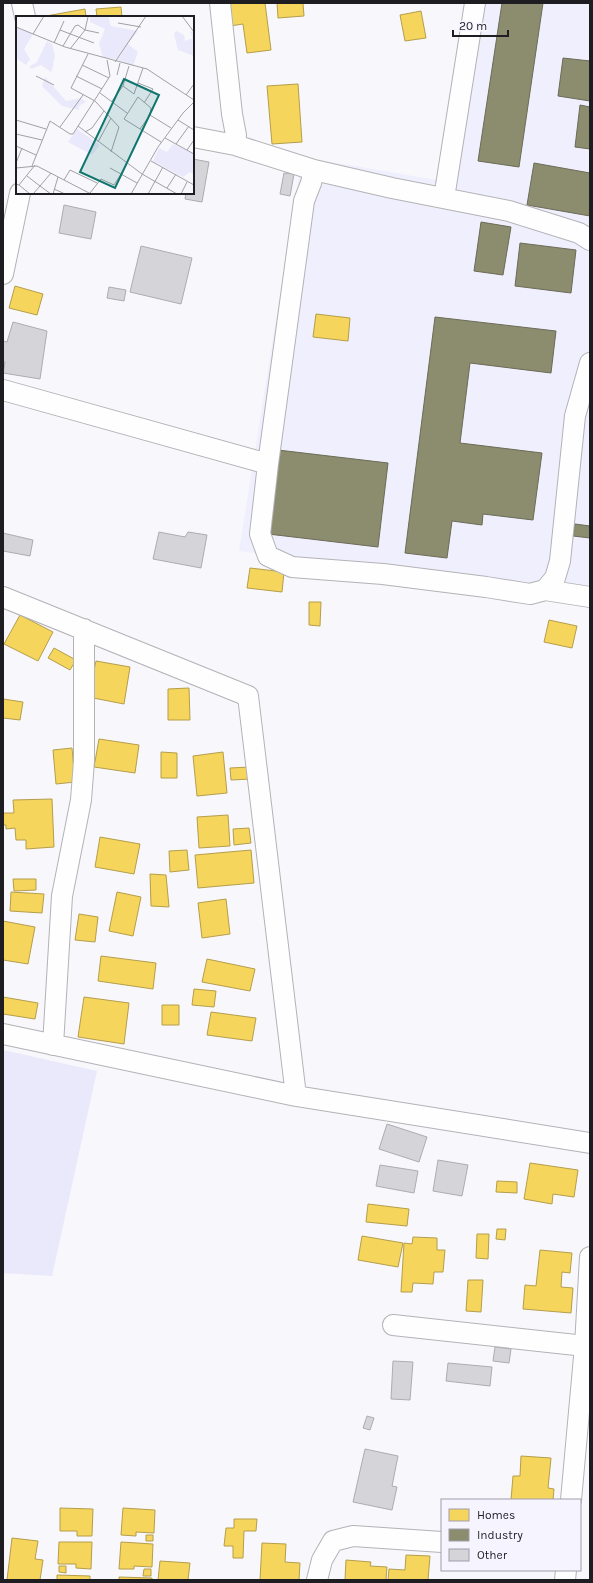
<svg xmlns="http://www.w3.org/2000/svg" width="593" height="1583" viewBox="0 0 593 1583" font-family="Karla,sans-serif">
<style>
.built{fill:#f0effd}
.green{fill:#eae8fb}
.homes{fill:#f6d55c;stroke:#b59e4b}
.industry{fill:#8c8c6e;stroke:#6b6b57}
.building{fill:#d5d4d9;stroke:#adadb1}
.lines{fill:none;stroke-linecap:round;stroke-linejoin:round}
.minor-casing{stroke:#b3b3b7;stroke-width:22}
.minor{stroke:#fefeff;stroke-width:20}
.inset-road{fill:none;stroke:#a0a0a5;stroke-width:1}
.view{fill:#0f766e;fill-opacity:0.15;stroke:#0f766e;stroke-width:2}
.inset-edge{fill:none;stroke:#1e1d22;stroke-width:2}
</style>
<rect width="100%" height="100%" fill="#f7f7fc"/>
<path class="built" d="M483 3H590V595L239 551 302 157 454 183Z"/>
<path class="green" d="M3 1050 97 1071 52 1276 3 1273Z"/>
<path class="homes" d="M227 3H265L271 50 247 53 243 24 230 26Z
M277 3H303L304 16 278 18Z
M121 7 122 17H97L96 9Z
M85 9 86 17H47L46 16Z
M421 11 426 38 405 41 400 15Z
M298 84 302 142 272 144 267 86Z
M15 286 43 294 37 315 9 308Z
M316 314 350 318 348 341 313 337Z
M250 568 284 572 282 592 247 588Z
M309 602H321L320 626 309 625Z
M20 615 53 632 38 661 4 644Z
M549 620 577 626 572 648 544 642Z
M54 648 76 660 70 670 48 658Z
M96 661 130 667 124 704 88 697Z
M189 688 190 720H168V689Z
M3 699 23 702 20 720 3 718Z
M99 739 139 745 135 773 94 767Z
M72 748 75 782 56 784 53 750Z
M161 752 177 753V778H161Z
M223 752 227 793 197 796 193 756Z
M250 767 251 779 231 780 230 768Z
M52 799 54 847 26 849V840H16L15 828 6 829V825H3V813H14L13 800Z
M228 815 230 846 199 848 197 817Z
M249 828 251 843 234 845 233 829Z
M100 837 140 844 134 874 95 867Z
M187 850 189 870 170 872 169 851Z
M251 850 254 883 198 888 195 855Z
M150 874 166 875 169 907 151 906Z
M13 879H36V890L14 891Z
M11 892 44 894 42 913 10 911Z
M117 892 141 897 133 936 109 931Z
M226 899 230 934 202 938 198 903Z
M79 914 98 917 95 942 75 940Z
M3 921 35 927 28 964 3 960Z
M101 956 156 963 153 989 98 981Z
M207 959 255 969 250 991 202 982Z
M194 989 216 991 214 1007 192 1005Z
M3 997 38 1003 35 1019 3 1014Z
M84 997 129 1003 124 1044 78 1037Z
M162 1005H179V1025H162Z
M211 1012 256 1018 252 1041 207 1035Z
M530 1163 578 1170 574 1197 553 1194 552 1204 524 1199Z
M497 1181 517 1182V1193L496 1192Z
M368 1204 409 1209 407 1226 366 1222Z
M497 1229H506L505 1240 496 1239Z
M477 1234H489L488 1259 476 1258Z
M362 1236 403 1243 398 1267 358 1260Z
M413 1237 437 1238V1250H445L443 1272H434L433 1284 413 1283 412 1292H401L404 1243 412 1244Z
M540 1250 572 1253 570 1273 562 1272 561 1287 573 1288 571 1313 523 1309 525 1285 536 1286Z
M468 1280H483L481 1312 466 1311Z
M521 1456 551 1458 548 1488 554 1489 553 1500H511L513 1476H520Z
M60 1508 93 1509 92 1536H77V1531H60Z
M123 1508 155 1510 154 1533 136 1532V1536L121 1535Z
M234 1519H257L256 1531H244L243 1558H233V1546H224L226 1528H234Z
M146 1535H153V1541H146Z
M12 1538 38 1541 35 1559 43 1560 40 1580H7Z
M59 1542H92L91 1569 76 1568V1564H58Z
M121 1542 153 1544 152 1567 134 1566V1569H119Z
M262 1543 286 1544 285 1562 300 1563 299 1580H260Z
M406 1555 430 1556 428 1580H388L389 1569 405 1570Z
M346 1560 371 1562 370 1566 387 1567 386 1580H345Z
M160 1561 190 1563 188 1580H158Z
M59 1566H66V1573L59 1572Z
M144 1569H151V1576H143Z
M57 1575 90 1576V1580H57Z
M119 1577 152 1578V1580H119Z"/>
<path class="industry" d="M502 3H543L519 167 478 161Z
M563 58 590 61V101L558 96Z
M580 105 590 107V149L575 147Z
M534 163 590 173V216L527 205Z
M481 222 511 227 503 275 474 271Z
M520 243 576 250 571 293 515 286Z
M435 317 556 331 551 373 470 363 460 443 542 453 533 520 483 514 482 525 452 521 447 558 405 553Z
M278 450 388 463 378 547 268 534Z
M575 524 590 526V538L573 536Z"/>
<path class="building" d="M193 159 209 162 202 202 185 199 186 193H193Z
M284 173 294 174 290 196 280 194Z
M64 205 96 212 91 239 59 233Z
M141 246 192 258 181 304 130 292Z
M109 287 126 290 124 301 107 298Z
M13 322 47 331 40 379 3 373 5 362H3V341L7 342Z
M159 532 185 537 188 532 207 535 201 568 153 559Z
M3 533 33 540 30 556 3 551Z
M387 1124 427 1137 419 1162 379 1149Z
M438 1160 468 1165 462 1196 433 1191Z
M380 1165 418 1171 414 1193 376 1186Z
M495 1347 511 1349 509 1363 493 1361Z
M393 1361 413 1362 410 1400 391 1399Z
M448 1363 492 1367 490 1386 446 1381Z
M367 1416 374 1418 370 1430 363 1428Z
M365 1449 398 1456 392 1486 397 1487 392 1510 353 1502Z"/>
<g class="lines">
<g class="minor-casing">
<path id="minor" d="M22 3 25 17
M193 137 235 145 236 135 232 114 220 3
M235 145 314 170
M444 198 475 3
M590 240 579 233 509 211 392 188 314 170 311 183 304 201 268 464 260 534 268 556 292 567 383 574 486 587 530 594 545 590 555 578 560 561 575 416 590 363
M3 274 20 193
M3 390 268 464
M545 590 590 597
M3 597 248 696 296 1096
M3 1034 296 1096 590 1143
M53 1045 62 896 81 800 84 761V629
M393 1325 585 1346 590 1257
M571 1500 585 1346H590
M317 1580 322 1560 333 1541 353 1536 442 1542
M565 1580 566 1570"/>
</g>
<use href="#minor" class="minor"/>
</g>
<g transform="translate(16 16)">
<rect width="178" height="178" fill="#f7f7fc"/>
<path d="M74 0H92L95 10 122 15 100 43 87 41 83 28 89 13 74 6ZM0 12 17 18 8 33 14 43 10 49 0 42ZM160 15 168 19 169 25 177 22 174 16 178 15V40L162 34 158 18ZM31 25 36 28 39 40 36 54 35 56 25 49 15 53 14 50 21 46ZM112 28 122 36 117 50 101 44ZM29 61 50 85 65 82 70 86 63 90V94L46 90 26 70ZM61 113 84 129 76 139 52 126ZM157 128 178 138V159L174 156 167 161 137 145 143 132 151 136Z" fill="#eae8fb"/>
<path class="inset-road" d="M166 0 178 16M102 7 125 11M0 11 49 31 131 53 178 84M44 14 78 27M17 18 28 0M38 27 48 5M47 30 59 10 62 9 69 14 72 1M54 33 69 14 83 17M72 38 55 72 79 85 103 111 95 136M99 46 130 0M66 49 93 62M113 50 107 70 118 78 127 52M101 59 104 47M20 60 38 69M60 60 86 73M122 67 137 73 128 87M84 77 111 97M170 79 178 68M96 85 107 70M134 99 135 92 122 81 108 103 124 113 134 99 155 112M0 104 30 113M162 104 178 114M62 110 126 158 161 178M44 111 67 79M124 113 145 126M69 116 76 112 88 95M0 118 26 124M149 122 178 138M82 126 95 102M160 128 173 110M0 130 20 139M171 134 178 124M135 145 178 169M0 147 6 132M16 150 34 105 54 118H57L94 60 91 44M0 152 21 150 75 178M94 152 105 158 111 147M11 160 24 170 35 157M48 164 54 154 81 167M0 168 3 169 19 149M3 169 14 178M151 172 160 158M38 173 49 178M74 177 85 163 98 169 105 158 121 167M17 178 24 170 35 178M37 178 42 161M115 178 142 131 167 97 178 86M132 178 147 151M165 178 171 166"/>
<path class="view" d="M108 63 143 79 99 172 64 156Z"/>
<rect width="178" height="178" class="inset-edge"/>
</g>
<rect width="593" height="1583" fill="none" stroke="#1e1d22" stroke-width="8"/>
<rect x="441" y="1499" width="140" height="72" fill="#f6f4ff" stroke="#a09ea7"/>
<rect x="449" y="1509" width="20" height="12" fill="#f6d55c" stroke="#a09ea7"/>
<text x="477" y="1519" font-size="12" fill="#1e1d22">Homes</text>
<rect x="449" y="1529" width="20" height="12" fill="#8c8c6e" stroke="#a09ea7"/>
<text x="477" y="1539" font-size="12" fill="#1e1d22">Industry</text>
<rect x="449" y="1549" width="20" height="12" fill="#d5d4d9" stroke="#a09ea7"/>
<text x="477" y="1559" font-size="12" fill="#1e1d22">Other</text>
<path d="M453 30v6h55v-6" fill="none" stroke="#1e1d22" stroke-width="2"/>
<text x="459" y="30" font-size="12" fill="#1e1d22" stroke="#f6f4ff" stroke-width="3" paint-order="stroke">20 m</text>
</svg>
